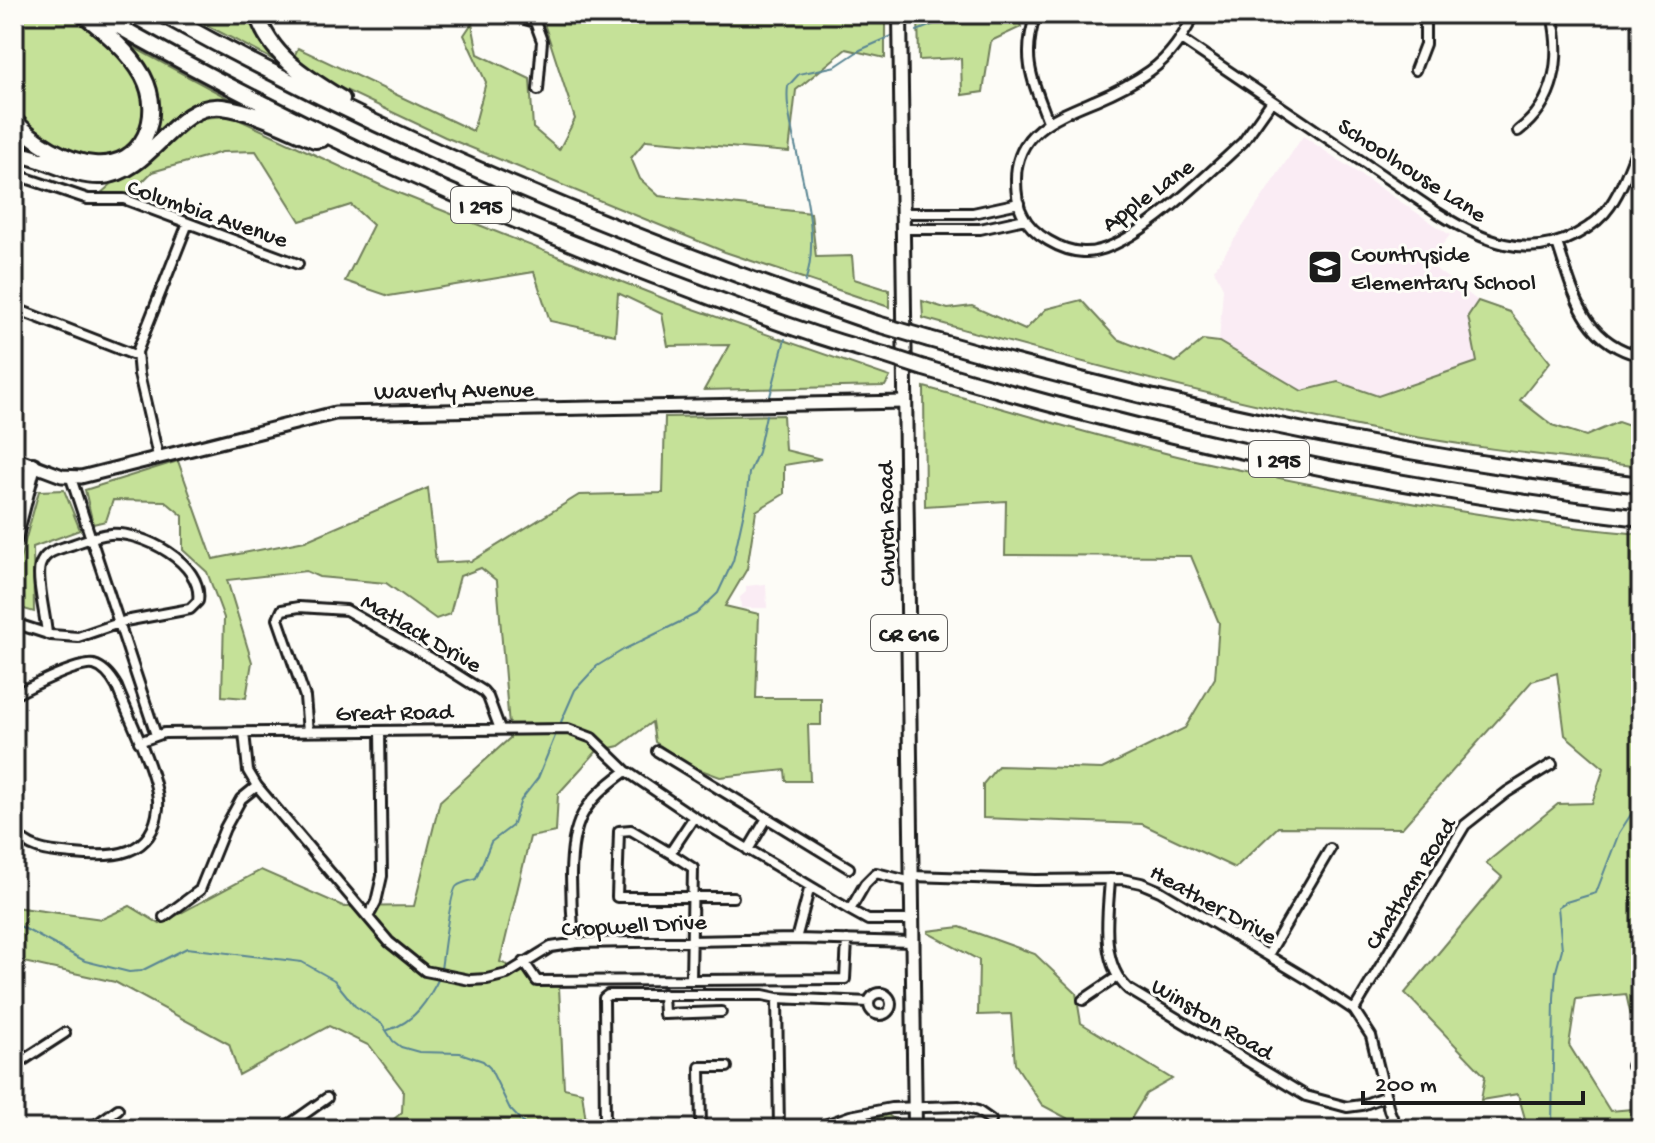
<svg xmlns="http://www.w3.org/2000/svg" width="1655" height="1143" viewBox="0 0 1655 1143" font-family="'Gochi Hand',sans-serif">
<style>
.built{fill:#faecf4}
.green{fill:#c5e198;stroke:#707e5a;stroke-width:2}
.lines{fill:none;stroke-linecap:round;stroke-linejoin:round}
.stream{stroke:#598593;stroke-width:2}
.street-casing{stroke:#1c1c1c;stroke-width:14}
.secondary-casing{stroke:#1c1c1c;stroke-width:17}
.primary-casing{stroke:#1c1c1c;stroke-width:18}
.highway-casing{stroke:#1c1c1c;stroke-width:20}
.street{stroke:#fdfcf7;stroke-width:8}
.secondary{stroke:#fdfcf7;stroke-width:11}
.primary{stroke:#fdfcf7;stroke-width:12}
.highway{stroke:#fdfcf7;stroke-width:14}
.highway-bridge-casing{stroke:#1c1c1c;stroke-width:20;stroke-linecap:butt}
.highway-bridge{stroke:#fdfcf7;stroke-width:14}
.labels{text-anchor:middle;stroke-width:6;stroke-linejoin:round;paint-order:stroke}
.shield{fill:#fdfcf7;stroke:#605f5e;stroke-width:2}
.shield-label{font-size:22px;font-weight:bold;fill:#1c1c1c}
.street-label{font-size:24px;fill:#1c1c1c;stroke:#fdfcf7}
.poi-label{font-size:24px;fill:#1c1c1c;stroke:#fdfcf7;text-anchor:start}
</style>
<rect width="100%" height="100%" fill="#fdfcf7"/>
<filter id="ink" filterUnits="userSpaceOnUse"><feTurbulence type="fractalNoise" baseFrequency=".0125" numOctaves="2"/><feDisplacementMap in="SourceGraphic" scale="16" xChannelSelector="R" yChannelSelector="G"/><feConvolveMatrix kernelMatrix="1 2 1 2 8 2 1 2 1" color-interpolation-filters="sRGB"/></filter>
<g filter="url(#ink)">
<path class="built" d="M1303 136 1450 235 1428 263 1478 301 1468 316 1477 362 1378 396 1338 382 1302 391 1219 342 1223 288 1214 270Z
M766 584 767 608H741L740 597 746 592V586Z"/>
<path class="green" d="M23 14C37 14 58 10 72 14 87 20 104 37 115 48 127 62 140 76 145 94 156 130 124 164 87 158 60 154 35 132 16 113L14 36Z
M185 14H252L273 53 274 60Z
M541 14H885V58L846 49 796 90 789 152 646 140 631 158 640 179 659 196 811 213 816 257 852 256 854 279 889 290V307L725 252 445 137 307 72 292 61 298 48 473 131 486 82 464 35 472 23 478 54 530 79 533 128 559 150 575 119Z
M918 14H1017L1021 27 991 41 983 92 962 95 961 58 919 60Z
M133 47 250 110C195 95 186 111 148 148 137 158 126 167 111 170 79 177 45 155 14 149V126C35 145 61 163 89 168 129 174 163 138 156 99 153 81 142 65 131 50Z
M231 116 391 190 665 299 890 377 885 386 704 390 729 345 668 346 662 314 618 293 615 335 550 321 534 272 389 296 345 281 373 225 351 205 300 221 256 151 222 152 152 172 131 193 100 194 116 180 159 154 199 118Z
M1081 300 1117 339 1176 362 1203 340 1219 342 1302 391 1338 382 1378 396 1477 362 1468 316 1478 301 1510 312 1550 362 1520 400 1552 425 1586 436 1618 422 1641 430V467C1543 456 1443 444 1347 424 1204 395 1063 358 923 318L922 301 948 309 972 306 1025 330 1046 309Z
M924 387C1015 411 1106 440 1199 461 1344 493 1493 521 1641 534V1052H1639L1626 994 1576 999 1569 1045 1610 1111 1632 1109 1636 1082 1641 1081V1129H1528L1518 1094 1481 1100 1485 1076 1405 993 1502 877 1486 863 1558 804 1592 803 1604 768 1565 735 1557 673 1532 681 1402 828 1278 827 1235 868 1142 824 983 818V784L998 766 1102 769 1185 728 1215 678 1219 623 1191 556 1005 555 1006 501 925 506Z
M783 415 785 450 821 459 784 465V494L756 511 747 569 725 606 759 614 756 698H821V725H808L810 781H786L785 770 720 777 693 767 655 742 652 722 619 746 597 751 558 794 556 832 530 837 500 962 559 987 564 1088 582 1092 587 1129H383L402 1112 403 1090 370 1046 329 1026 239 1075 229 1044 115 982 14 960V907L102 919 130 906 160 924 261 870 345 907 414 906 440 801 510 738 497 581 481 568 460 576 450 614 436 619 386 583 319 577 306 571 227 580 252 662 246 698 222 696 224 618 207 572 183 550V516L165 501 113 500 106 521 93 524 85 490 178 461 213 559 305 541 428 488 436 563 472 561 579 495 663 493 665 417Z
M64 490 80 530 33 547 34 612 14 606V581L39 491Z
M960 927 1035 954 1076 993 1081 1023 1172 1079 1146 1094 1125 1129H1075L1074 1122 1042 1105 1015 1064 1011 1014 978 1015 979 960 928 933V931Z
M888 1115 897 1121V1129H827Z"/>
<g class="lines">
<path class="stream" d="M917 31 958 14
M805 282C821 237 802 180 793 135 790 119 786 103 788 86L799 74 836 66 860 50 892 36
M769 400 785 339
M561 722 575 690 597 666 623 650 696 614 718 593 733 561 746 502 749 473 758 452 766 415
M14 923 85 961 129 972 141 971 187 948 302 962 334 980 355 1006 382 1024 393 1041 401 1047 419 1052 460 1053 483 1061 490 1068 510 1109 529 1129
M441 969C443 957 450 890 457 886 462 882 471 881 476 879L491 842 512 826 521 800 538 778 555 736
M388 1030C414 1023 429 999 440 976
M1552 1129 1554 998 1556 971 1562 949 1558 907 1566 902 1596 893 1619 833 1641 799"/>
<g class="street-casing">
<path id="street" d="M472 14 515 16 535 22 542 41 538 90
M1036 14C1021 58 1032 80 1048 121
M1195 14C1183 36 1171 56 1150 71 1133 83 1115 92 1096 100 1058 116 1016 130 1016 179 1016 191 1017 205 1023 215 1032 235 1062 251 1083 252 1125 255 1197 184 1228 156L1243 142 1272 101
M1181 39 1438 213C1482 241 1527 261 1577 234 1590 227 1602 218 1610 206 1624 185 1632 161 1641 138
M1415 70 1425 44V14
M1518 131C1556 102 1562 58 1552 14
M14 174 88 199H124L298 264
M903 213H973L1019 203
M903 229H980L1025 219
M1557 243C1574 293 1582 342 1641 356
M14 308 137 356
M158 456 139 374 137 352 188 223
M71 478 156 735
M14 623 51 635 78 637 125 621 190 609 198 601C204 563 142 531 110 534 96 535 81 542 68 546 56 550 44 552 40 566 36 579 46 618 47 634
M14 695C30 687 78 662 94 665 105 668 112 678 117 687 128 716 161 780 158 808 153 857 112 858 74 854 51 852 27 851 14 830
M308 732 305 697 278 619 282 610 299 607 346 610 429 657 483 691 488 697 500 729
M139 742 164 733 568 729 592 738 626 771 694 817 850 910 868 920H913
M657 751 849 868
M257 786 389 942 425 971 470 980 487 979 507 974 551 947 577 943 796 939 913 942
M748 850 767 818
M670 853 631 830 619 831 617 897H733
M912 876 1035 880 1122 879 1141 883 1160 891 1309 980 1354 1010 1371 1036 1389 1110 1397 1129
M1110 879C1108 915 1099 962 1128 989L1306 1096 1347 1107 1362 1105 1386 1096
M850 910 865 884 876 873 912 882
M164 917 200 890 225 828 241 799 257 786 248 771 244 732
M368 917 376 902 382 876 380 731
M796 939 810 886
M574 943C572 920 571 897 571 875 572 821 582 803 626 771
M1268 955 1330 849
M524 962 537 981 691 980 693 868 670 853 694 817
M691 980 845 979 847 940
M869 1004a11 11 0 1 1 22 0a11 11 0 1 1-22 0Z
M663 994 664 1014 721 1012
M777 998 869 1002
M1083 1000 1117 977
M1354 1010 1465 825 1507 792 1552 764
M14 1066 65 1033
M1632 1066H1641
M90 1129 118 1109
M283 1129 327 1098
M605 1129 604 998 608 995H763L777 998 779 1129
M701 1129 700 1067H727
M813 1129 850 1116 891 1108 959 1106 978 1111 991 1120"/>
</g>
<g class="secondary-casing">
<path id="secondary" d="M14 458 62 476 81 477 335 413 905 402"/>
</g>
<g class="primary-casing">
<path id="primary" d="M900 14 915 1129"/>
</g>
<g class="highway-casing">
<path id="highway" d="M97 14C275 116 463 203 655 276 730 304 806 335 884 355
M162 14C394 142 624 237 874 323
M257 14C270 56 306 77 342 99
M14 120C33 141 66 162 94 164 144 168 164 115 143 76 129 51 105 32 83 14
M14 154C44 156 72 178 103 176 152 172 175 102 222 107 254 111 286 128 315 140L322 139
M929 339C1163 406 1399 457 1641 485
M924 368C1158 438 1398 490 1641 518
M14 539 33 465"/>
</g>
<use href="#street" class="street"/>
<use href="#secondary" class="secondary"/>
<use href="#primary" class="primary"/>
<use href="#highway" class="highway"/>
<g class="highway-bridge-casing">
<path id="highway-bridge" d="M874 323 929 339
M884 355 924 368"/>
</g>
<use href="#highway-bridge" class="highway-bridge"/>
</g>
</g>
<defs>
<g id="school-square" transform="scale(1.8)"><rect x="-9" y="-9" width="18" height="18" rx="4" fill="#1c1c1c" stroke="#fdfcf7"/><path d="M0-5L7-2L0 1L-7-2ZM-4 1L0 2.5L4 1V4Q0 6-4 4Z" fill="#fff"/></g>
</defs>
<g fill-rule="evenodd">
<use href="#school-square" x="1325" y="267"/>
</g>
<g class="labels">
<g class="shield">
<rect x="451" y="187" width="60" height="36" rx="6"/>
<rect x="1249" y="441" width="60" height="36" rx="6"/>
<rect x="871" y="615" width="76" height="36" rx="6"/>
</g>
<g class="shield-label">
<text x="481" y="213">I 295</text>
<text x="1279" y="467">I 295</text>
<text x="909" y="641">CR 616</text>
</g>
<g class="street-label">
<text transform="translate(1413 169) rotate(33)" y="8">Schoolhouse Lane</text>
<text transform="translate(1147 194) rotate(-36)" y="8">Apple Lane</text>
<text transform="translate(208 212) rotate(19)" y="8">Columbia Avenue</text>
<text transform="translate(454 389) rotate(-1)" y="8">Waverly Avenue</text>
<text transform="translate(885 524) rotate(-91)" y="8">Church Road</text>
<text transform="translate(422 632) rotate(30)" y="8">Matlack Drive</text>
<text transform="translate(394 711) rotate(-1)" y="8">Great Road</text>
<text transform="translate(1409 883) rotate(-58)" y="8">Chatham Road</text>
<text transform="translate(1214 903) rotate(29)" y="8">Heather Drive</text>
<text transform="translate(634 924) rotate(-3)" y="8">Cropwell Drive</text>
<text transform="translate(1213 1018) rotate(31)" y="8">Winston Road</text>
</g>
<g class="poi-label">
<text x="1351" y="261">Countryside<tspan x="1351" dy="28">Elementary School</tspan></text>
</g>
</g>
<rect width="1655" height="1143" fill="none" stroke="#fdfcf7" stroke-width="48"/>
<rect x="24" y="24" width="1607" height="1095" fill="none" stroke="#1c1c1c" stroke-width="3" filter="url(#ink)"/>
<path d="M1363 1091v12h220v-12" fill="none" stroke="#1c1c1c" stroke-width="4"/>
<text x="1375" y="1091" font-size="24" fill="#1c1c1c" stroke="#fdfcf7" stroke-width="6" paint-order="stroke">200 m</text>
</svg>
